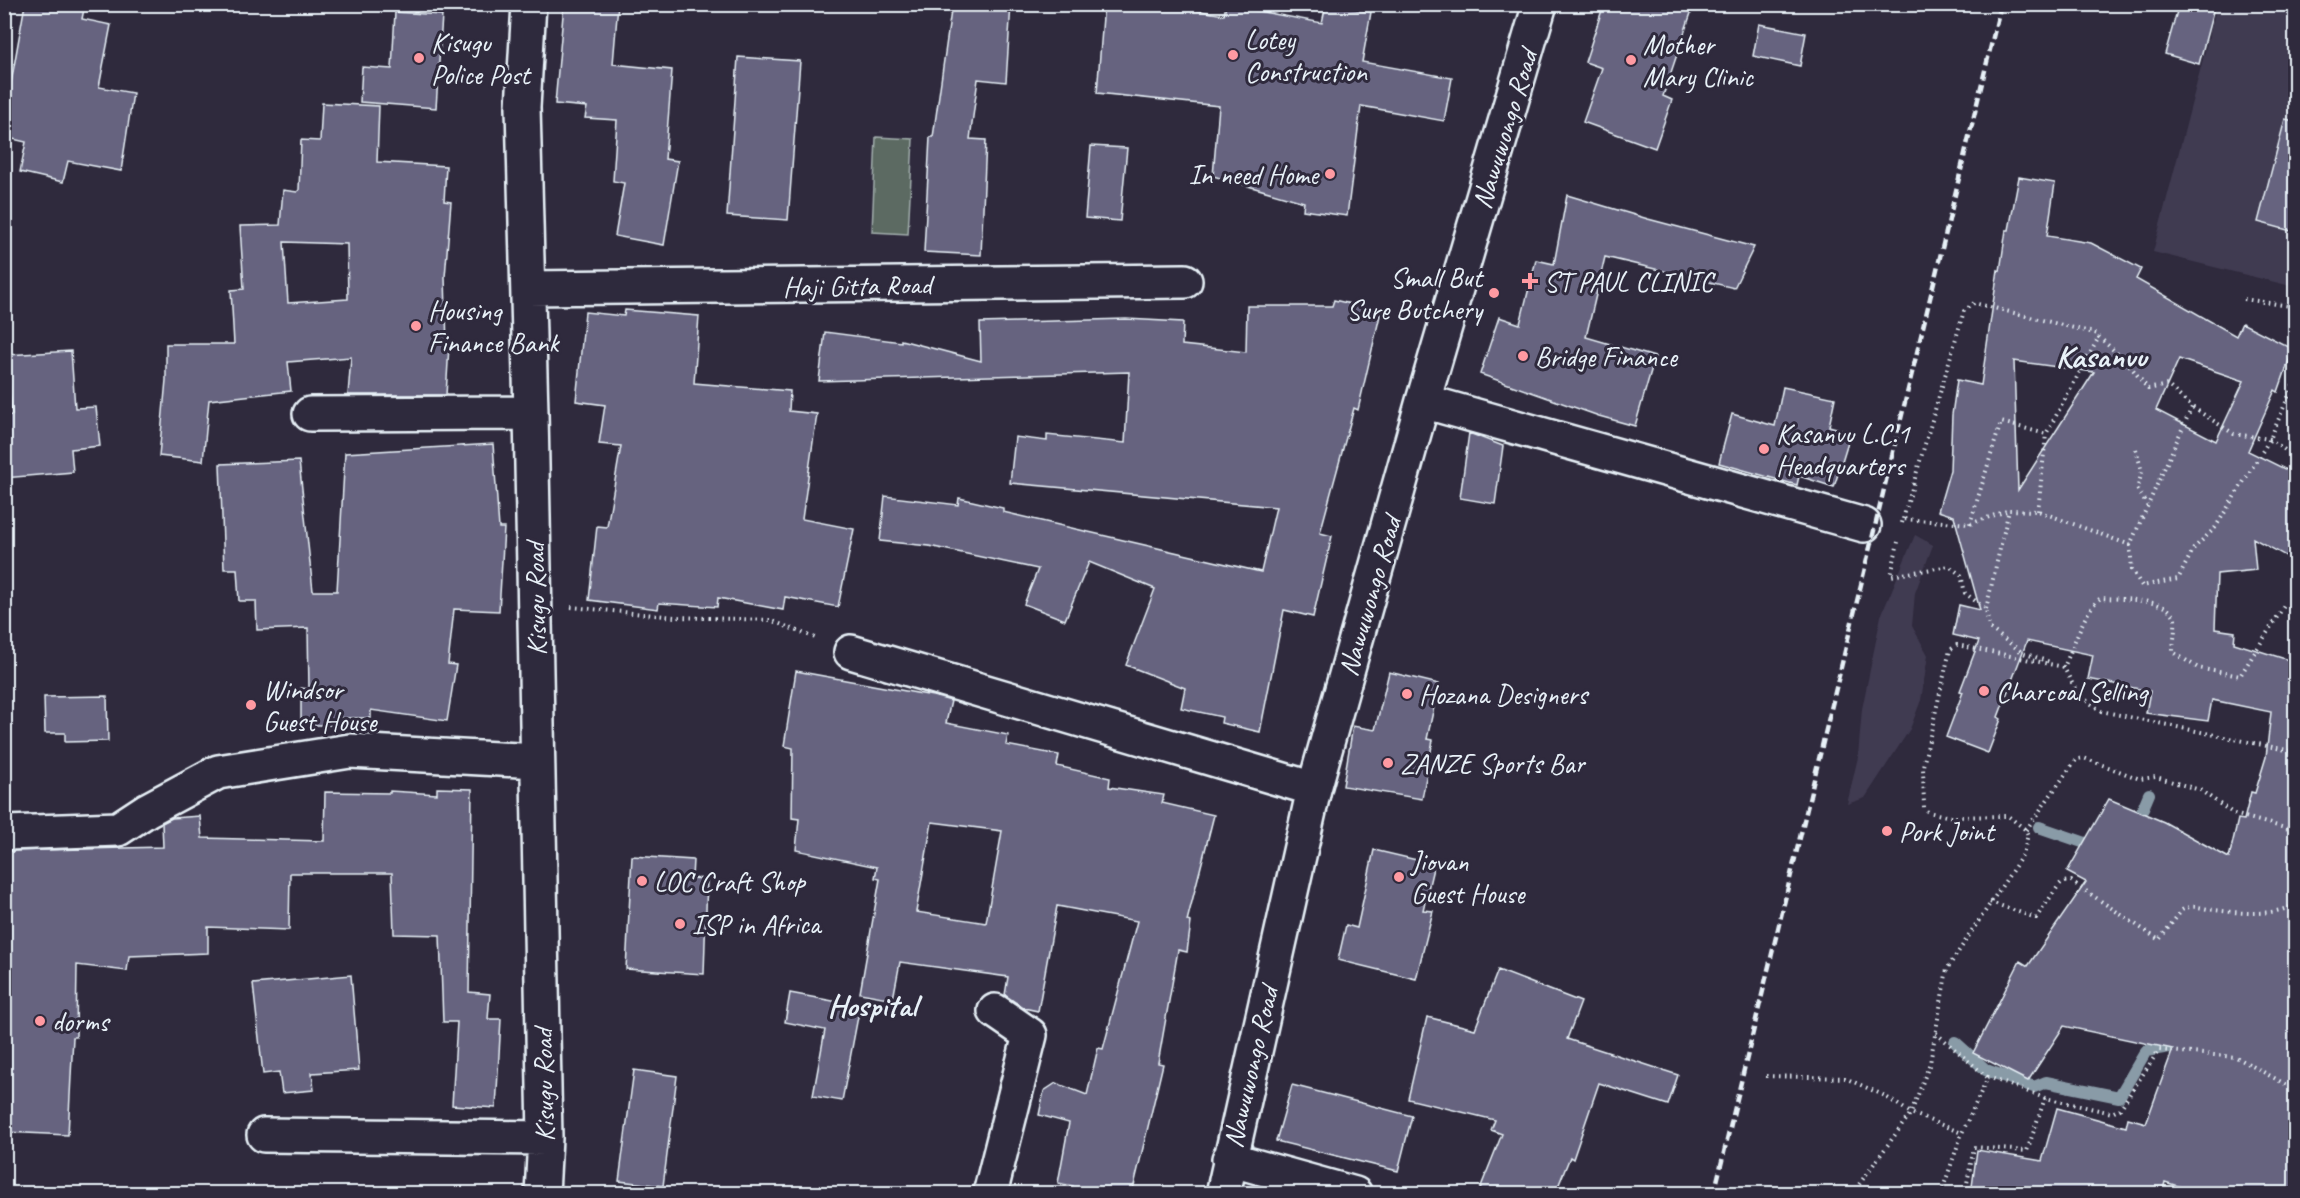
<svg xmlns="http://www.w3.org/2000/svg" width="2300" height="1198" viewBox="0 0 2300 1198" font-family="Caveat,sans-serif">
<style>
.built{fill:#403b51}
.green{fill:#5c6b62;stroke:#a2aead;stroke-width:1.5}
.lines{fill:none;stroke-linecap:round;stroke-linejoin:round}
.stream{stroke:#899ba7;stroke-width:12}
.building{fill:#66647f;stroke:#e8f1f8;stroke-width:1.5;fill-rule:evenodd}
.minor-casing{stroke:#e8f1f8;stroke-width:38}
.path{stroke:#e8f1f8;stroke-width:4;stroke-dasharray:1.5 4.5;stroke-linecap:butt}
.minor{stroke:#2f2a3d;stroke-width:33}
.rail{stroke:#e8f1f8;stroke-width:4.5;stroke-dasharray:9 4.5;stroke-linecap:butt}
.poi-dot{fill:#ff9aa2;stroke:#2f2a3d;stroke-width:2}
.labels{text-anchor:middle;stroke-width:6;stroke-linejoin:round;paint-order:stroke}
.poi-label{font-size:28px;fill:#e8f1f8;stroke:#2f2a3d;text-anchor:start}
.street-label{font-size:28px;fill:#e8f1f8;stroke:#2f2a3d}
.quarter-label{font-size:32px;font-weight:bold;fill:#e8f1f8;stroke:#2f2a3d}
</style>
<rect width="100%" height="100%" fill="#2f2a3d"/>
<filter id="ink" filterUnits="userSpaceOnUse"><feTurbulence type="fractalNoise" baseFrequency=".0167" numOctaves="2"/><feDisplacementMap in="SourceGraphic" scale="12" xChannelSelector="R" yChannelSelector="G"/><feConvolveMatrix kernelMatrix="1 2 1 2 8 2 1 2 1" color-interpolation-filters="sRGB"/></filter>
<g filter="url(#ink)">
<path class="built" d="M2217 5H2295V287L2153 252Z
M1915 535 1933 545 1915 593 1912 626 1928 655 1921 700 1910 729 1865 798 1847 804 1858 757 1862 709 1881 616Z"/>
<path class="green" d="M876 137 913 139 908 234 872 232Z"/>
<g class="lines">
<path class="stream" d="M2039 827 2097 847
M2135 827 2149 794
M1955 1042 1986 1070 2034 1087 2046 1082 2119 1097 2146 1051 2181 1045"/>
</g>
<path class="building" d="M25 4H85L82 19 111 25 99 87 133 93 121 171 68 161 63 182 20 172 26 142 4 137V99L8 100Z
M564 4H618L613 64 672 70 665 159 678 161 664 245 615 236 624 183 613 181 617 120 585 118 587 107 555 104Z
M952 4H1011L1006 82 978 79 970 139 986 140 981 255 924 252 930 137H933Z
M1104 4H1159L1224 15 1226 5 1322 23 1326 4 1371 12 1362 62 1452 78 1444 121 1361 106 1347 216 1303 210 1304 202 1213 176 1219 106 1097 93Z
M1604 4H1694L1663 96 1672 100 1655 148 1583 122 1602 68 1585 62Z
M2179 4H2215L2199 64 2165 54Z
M395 12 442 15 436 108 360 102 362 67 392 69Z
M1759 24 1806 33 1800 66 1753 56Z
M738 57 800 61 788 220 727 216Z
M322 103 379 106 377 162 446 166 444 201 451 202 445 277 447 346H449L446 395H348L351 357 288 362 291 391 209 400 203 461 159 456 166 380V344H234L231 290 244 289 240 226 280 225 283 190 297 192 299 190 301 140 320 141ZM284 242 347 244 348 299 288 303Z
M2285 119 2295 121V232L2258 222Z
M1091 146 1127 148 1120 221 1085 218Z
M2019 177 2055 183 2047 236 2091 243 2141 269 2136 279 2236 336 2242 323 2293 349 2278 392 2275 390 2248 451 2295 474V561L2253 538 2256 570 2217 574 2215 629 2235 632 2234 643 2295 662V1194H2203L2165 1182 2162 1194H1971L1977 1150 2042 1161 2057 1108 2126 1127 2128 1118 2146 1123 2173 1049 2064 1026 2028 1081 1973 1053 2020 961 2028 966 2086 882 2067 872 2109 799 2164 822 2229 858 2238 819 2244 820 2251 792 2255 793 2266 757 2271 712 2212 700 2208 721 2146 713 2150 691 2088 679 2093 655 2027 641 1998 717 2001 719 1988 753 1946 737 1963 692 1960 691 1979 641 1953 635 1959 605 1980 610 1954 516 1938 511 1950 470 1952 415 1957 380 1981 385 1998 270 2000 271 2006 230H2009ZM2179 359 2244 381 2216 441 2156 410ZM2014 361 2094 372 2018 490Z
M1567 195 1648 219 1754 247 1734 288 1605 257 1586 337 1655 357 1635 426 1599 416 1480 374 1499 317 1520 324 1536 260 1554 264Z
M1334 300 1381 311 1358 410 1354 408 1320 533 1332 536 1313 617 1284 610 1260 732 1221 723 1222 717 1181 708 1185 688 1126 665 1155 589 1089 562 1065 620 1024 604 1038 569 929 546 880 541 885 496 958 505 959 498 1003 508V512L1261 572 1276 507 1010 483 1015 437 1047 441V435L1125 443 1129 372 819 381 825 332 901 342V340L981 361 980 323 1126 319 1183 322 1182 345 1246 352 1247 306H1332Z
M625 310 699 316 694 383 790 391 789 411 817 414 802 519 854 529 838 607 785 597 783 610 718 598 717 607 659 603 658 609 589 600 597 526 607 527 621 446 599 444 605 405 576 401 585 312 624 316Z
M71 351 75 408 96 407 100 446 71 449 73 472 4 478V416L12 415 7 355Z
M1783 387 1835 398 1829 426 1851 432 1834 487 1799 476 1797 485 1719 463 1732 414 1775 426Z
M1469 433 1503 446 1495 504 1460 498Z
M493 444 499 528H504L499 611 454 609 448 664 456 665 447 721 371 710V718H336V725H301V688L309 689 308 628 257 630 256 601H239L237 569H224L220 464 299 461 313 591H337L345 453Z
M796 671 933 696 951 701 946 723 1008 735 1006 745 1059 755 1057 766 1110 778 1109 787 1164 795 1162 803 1214 815 1187 921 1191 922 1187 952 1178 950 1158 1063 1163 1064 1132 1194H1071L1073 1186 1058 1183 1069 1123 1039 1115 1044 1091 1056 1083 1087 1095 1098 1048 1103 1049 1137 921 1057 906 1038 1011 1024 1008 1005 995 1008 977 900 962 893 999 860 993 880 879 875 878 877 867 796 850 799 819 792 818 793 748 784 746ZM932 822 1002 831 986 923 916 912Z
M1389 672 1439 684 1427 739 1433 740 1422 799 1343 786 1353 726 1375 730Z
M107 696 108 741 65 742V733H45L44 697Z
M437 788 472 789 469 992 490 994 488 1019H501L496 1108 452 1105 457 1022H443L440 935 394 934 392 873H290L289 930 208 927V953L129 956 127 971 77 965 76 1037H73L68 1135 4 1132V851L163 847 162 823 172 818 200 816 202 838 324 841 325 792 390 793V791L437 794Z
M1374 850 1434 864 1423 910 1433 911 1416 979 1338 960 1346 925 1357 928Z
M632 856 693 860 692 878 707 879 704 974 626 969Z
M1498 970 1581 1002 1567 1039 1678 1075 1668 1105 1599 1083 1573 1159 1570 1157 1555 1194H1478L1502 1134 1491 1130 1495 1120 1408 1099 1427 1017 1475 1029Z
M351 975 359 1070 312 1073 314 1090 282 1093 279 1072 263 1074 253 984Z
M790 993 860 1006 842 1101 813 1096 825 1030 785 1022Z
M634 1070 677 1076 663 1186 619 1181Z
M1292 1085 1412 1116 1398 1171 1276 1141Z"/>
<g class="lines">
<g class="minor-casing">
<path id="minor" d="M529 4 523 107 531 413 545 1138 542 1194
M528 288 1185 281
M1423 401 1864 525
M310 414 531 413
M851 652 1314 789
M7 833 118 829 147 810 218 772 350 751 537 761
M264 1135 545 1138
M1229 1159 1355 1194
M990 1194 1030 1035 995 1011
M1223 1194 1314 789 1423 401 1540 4"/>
</g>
<path class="path" d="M2244 299 2296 307
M2136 449 2142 472 2137 489 2147 505
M2038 511 2046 434
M1903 519 1964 311 1974 303 2098 334 2099 337 2128 363 2148 389 2167 385 2192 407 2234 434 2270 439 2296 458
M1902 523 1903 519 1970 524 2009 510
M1970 524 2001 422 2046 434 2099 337
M1898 542 1891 576 1949 566 1961 575 1965 593 1986 609 1989 628 2023 653 2050 662
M2130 545 2132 570 2142 586 2178 579 2194 548 2215 528 2270 439 2296 379
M571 607 675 617 770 620 818 639
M1986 609 2009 510 2038 511 2130 545 2192 407
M2063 666 2078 694 2101 711 2296 752
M2026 830 2072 765 2077 759 2084 758 2140 779 2156 777 2200 790 2234 814 2296 831
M1990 902 2036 918 2059 885 2062 882 2071 881 2159 940 2182 910C2193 903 2203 909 2214 910 2239 913 2273 917 2296 904
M1936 1033 1987 1077
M1766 1076 1845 1078 1883 1095 1911 1113 1962 1133 1988 1077 2045 1098 2112 1113 2120 1109 2159 1050 2236 1057 2296 1090
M1852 1194 1911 1113 1930 1063 1947 969 2023 854 2028 835 2026 830 2008 816 1951 817 1928 812 1924 808 1923 766 1950 650 1957 645 2064 667C2073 648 2085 608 2101 598 2118 599 2171 598 2175 619 2176 629 2173 642 2173 652L2198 668 2240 676 2284 606 2296 607
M1941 1194 1962 1133
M1965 1194 1974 1147 2027 1151 2045 1098"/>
<use href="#minor" class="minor"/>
<path class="rail" d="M1714 1194 2001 4"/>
</g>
</g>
<g class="poi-dot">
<circle cx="1233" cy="55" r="6"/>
<circle cx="419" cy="58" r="6"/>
<circle cx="1631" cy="60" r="6"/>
<circle cx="1330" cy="174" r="6"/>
<path d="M1527 272h6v6h6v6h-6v6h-6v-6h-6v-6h6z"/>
<circle cx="1494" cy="293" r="6"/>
<circle cx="416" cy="326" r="6"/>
<circle cx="1523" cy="356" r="6"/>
<circle cx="1764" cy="449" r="6"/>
<circle cx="1984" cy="691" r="6"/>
<circle cx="1407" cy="694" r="6"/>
<circle cx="251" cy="705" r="6"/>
<circle cx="1388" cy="763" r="6"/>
<circle cx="1887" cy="831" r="6"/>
<circle cx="1399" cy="877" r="6"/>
<circle cx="642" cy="881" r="6"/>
<circle cx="680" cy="924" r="6"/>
<circle cx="40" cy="1021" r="6"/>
</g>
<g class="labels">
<g class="poi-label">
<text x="1245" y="49">Lotey<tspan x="1245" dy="32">Construction</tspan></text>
<text x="431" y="52">Kisugu<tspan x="431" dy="32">Police Post</tspan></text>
<text x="1643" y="54">Mother<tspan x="1643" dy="32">Mary Clinic</tspan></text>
<text x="1318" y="184" text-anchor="end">In need Home</text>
<text x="1482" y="287" text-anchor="end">Small But<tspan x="1482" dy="32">Sure Butchery</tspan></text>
<text x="1544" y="291">ST PAUL CLINIC</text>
<text x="428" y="320">Housing<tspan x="428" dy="32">Finance Bank</tspan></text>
<text x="1535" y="366">Bridge Finance</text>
<text x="1776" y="443">Kasanvu L.C.1<tspan x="1776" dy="32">Headquarters</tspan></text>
<text x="263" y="699">Windsor<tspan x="263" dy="32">Guest House</tspan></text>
<text x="1996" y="701">Charcoal Selling</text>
<text x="1419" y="704">Hozana Designers</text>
<text x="1400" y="773">ZANZE Sports Bar</text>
<text x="1899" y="841">Pork Joint</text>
<text x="1411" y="871">Jiovan<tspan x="1411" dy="32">Guest House</tspan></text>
<text x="654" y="891">LOC Craft Shop</text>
<text x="692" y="934">ISP in Africa</text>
<text x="52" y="1031">dorms</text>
</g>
<g class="street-label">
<text transform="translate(1504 129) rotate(-73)" y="10">Nawuwongo Road</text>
<text transform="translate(857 285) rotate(-1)" y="10">Haji Gitta Road</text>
<text transform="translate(1369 596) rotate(-74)" y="10">Nawuwongo Road</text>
<text transform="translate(535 599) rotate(-91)" y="10">Kisugu Road</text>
<text transform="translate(1250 1067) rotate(-77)" y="10">Nawuwongo Road</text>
<text transform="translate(543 1085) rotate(-91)" y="10">Kisugu Road</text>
</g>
<g class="quarter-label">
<text x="2101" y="367">Kasanvu</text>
<text x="872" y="1016">Hospital</text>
</g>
</g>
<rect width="2300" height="1198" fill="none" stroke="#2f2a3d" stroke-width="24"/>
<rect x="12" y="12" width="2276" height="1174" fill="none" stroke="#e8f1f8" stroke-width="2" filter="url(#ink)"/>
</svg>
